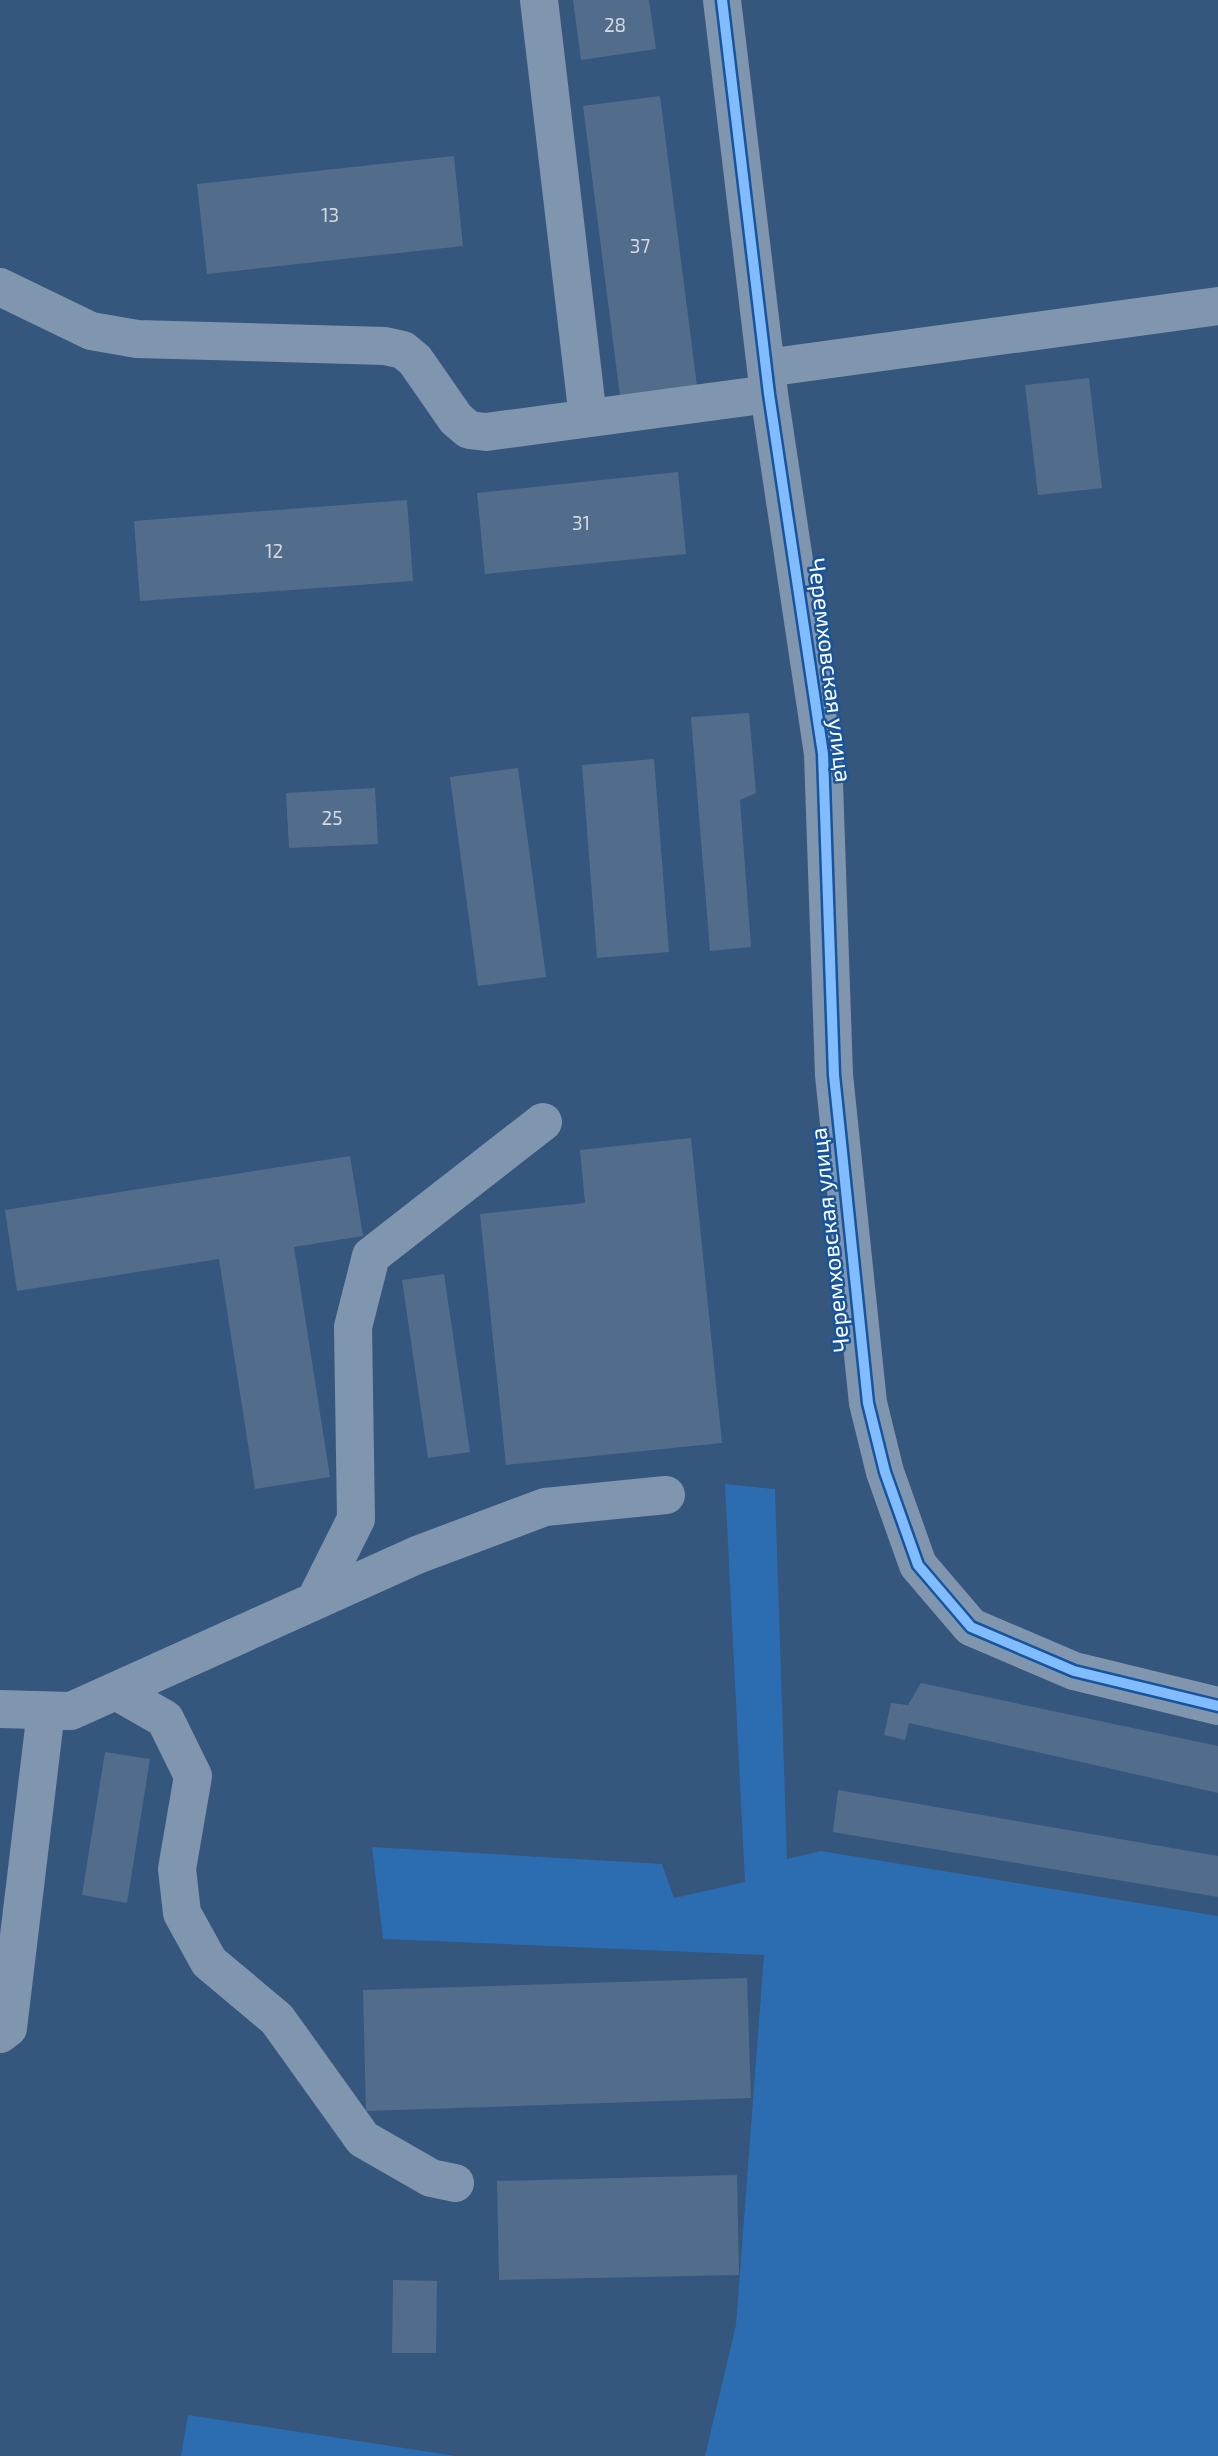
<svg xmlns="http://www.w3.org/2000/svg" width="1218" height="2456" viewBox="0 0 1218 2456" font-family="'Exo 2',sans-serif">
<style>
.green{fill:#2c6cb0}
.building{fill:#526d8b}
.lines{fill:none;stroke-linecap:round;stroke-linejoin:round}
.minor{stroke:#8096af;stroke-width:38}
.cycleway-casing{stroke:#17549b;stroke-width:15}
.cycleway{stroke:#80bcff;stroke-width:10}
.labels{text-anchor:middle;stroke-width:5;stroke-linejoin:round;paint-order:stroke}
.number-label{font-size:19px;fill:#d4dae2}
.street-label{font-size:23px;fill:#fff;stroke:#17549b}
</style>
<rect width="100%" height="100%" fill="#35567d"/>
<path class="green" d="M725 1484 775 1489 787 1859 821 1851 1218 1916V2456H705L736 2325 764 1955 383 1939 372 1847 662 1864 674 1898 745 1882Z
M188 2415 456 2456H181Z"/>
<path class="building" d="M573 0H649L656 49 581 60Z
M660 96 697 386 620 396 583 106Z
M454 156 463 246 207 274 197 184Z
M1089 378 1102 488 1038 495 1025 385Z
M678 472 686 554 485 574 477 493Z
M407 500 413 581 140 601 134 521Z
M749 713 756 793 740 800 751 947 710 951 691 717Z
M654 759 669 952 597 958 582 765Z
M518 768 546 977 478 986 450 777Z
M375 788 378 844 289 848 286 793Z
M691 1138 722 1443 506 1465 480 1214 585 1203 580 1150Z
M350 1156 363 1236 294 1247 330 1477 255 1489 219 1259 17 1291 5 1210Z
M444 1274 470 1452 428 1458 402 1280Z
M921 1683 1218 1746V1793L909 1723 905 1740 884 1735 891 1703 908 1705Z
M105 1752 150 1759 127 1903 82 1895Z
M838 1790 1218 1856V1897L833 1832Z
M747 1978 751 2098 366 2111 363 1990Z
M737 2175 739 2275 499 2280 497 2181Z
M393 2280 437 2281 436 2353H392Z"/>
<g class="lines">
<path class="minor" d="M539 0 588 418
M722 0 769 394 823 754 834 1075 868 1403 885 1472 918 1565 971 1627 1074 1671 1218 1706
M0 287 91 331 137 339 385 346 403 350 415 360 456 419 469 430 486 432 769 394
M766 368 1218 306
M315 1601 356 1519 353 1327 371 1256 543 1122
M116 1691 165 1719 193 1776 177 1869 182 1913 209 1962 277 2019 363 2139 431 2178 455 2183
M0 1709 71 1711 417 1555 545 1507 666 1495
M0 2034 8 2028 46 1711"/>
<g class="cycleway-casing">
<path id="cycleway" d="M722 0 769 394 823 754 834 1075 868 1403 885 1472 918 1565 971 1627 1074 1671 1218 1706"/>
</g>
<use href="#cycleway" class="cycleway"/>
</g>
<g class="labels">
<g class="number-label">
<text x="615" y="32">28</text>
<text x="330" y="222">13</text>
<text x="640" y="253">37</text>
<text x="581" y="530">31</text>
<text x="274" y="558">12</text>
<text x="332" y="825">25</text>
</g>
<g class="street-label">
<text transform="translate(830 670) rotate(83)" y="8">Черемховская улица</text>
<text transform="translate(830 1240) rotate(-96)" y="8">Черемховская улица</text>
</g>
</g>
</svg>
